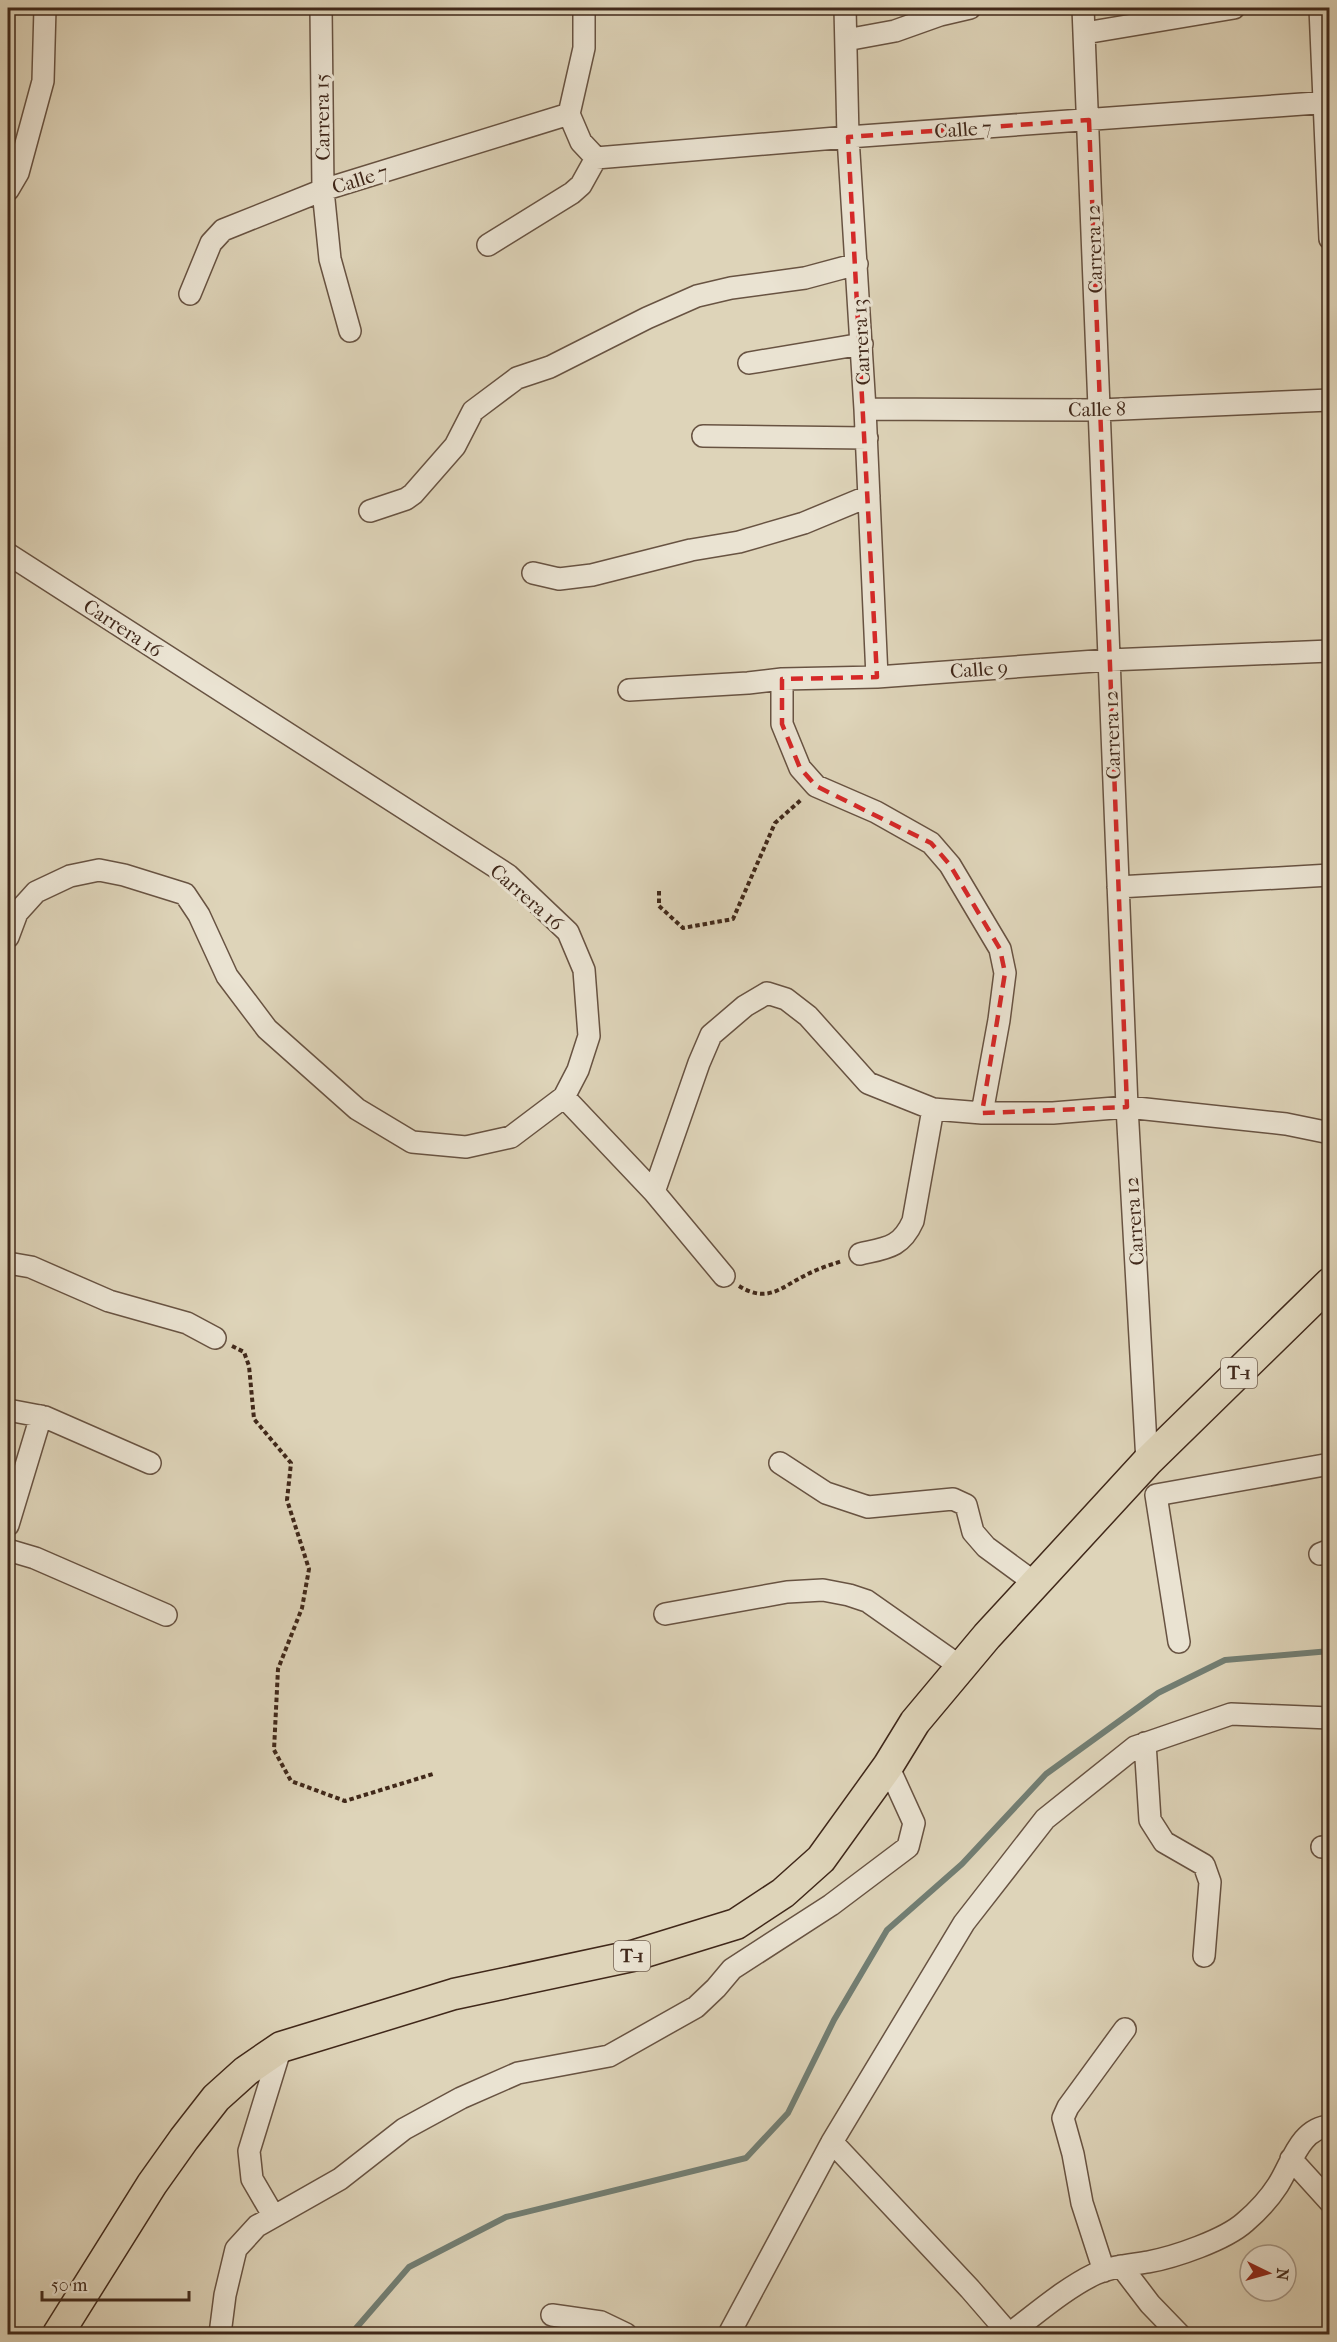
<svg xmlns="http://www.w3.org/2000/svg" width="1337" height="2342" viewBox="0 0 1337 2342" font-family="'IM FELL French Canon',serif">
<style>
.lines{fill:none;stroke-linecap:round;stroke-linejoin:round}
.stream{stroke:#727e73;stroke-width:6}
.minor-casing{stroke:#685342;stroke-width:24}
.highway-casing{stroke:#40281a;stroke-width:33}
.path{stroke:#40281a;stroke-width:4;stroke-dasharray:4.5 3;stroke-linecap:butt}
.minor{stroke:#eae3d2;stroke-width:21}
.highway{stroke:#ded4b9;stroke-width:30}
.marked{fill:none;stroke:#d62828;stroke-width:4.5;stroke-dasharray:12 8;stroke-linejoin:round}
.labels{text-anchor:middle;stroke-width:6;stroke-linejoin:round;paint-order:stroke}
.shield{fill:#eae3d2;stroke:#736051;stroke-width:1.5}
.shield-label{font-size:18px;font-weight:bold;fill:#40281a}
.street-label{font-size:20px;fill:#40281a;stroke:#eae3d2}
</style>
<rect width="100%" height="100%" fill="#ded4b9"/>
<filter id="stains"><feTurbulence type="fractalNoise" baseFrequency=".00333" numOctaves="4"/><feColorMatrix values="0 0 0 0 .2 0 0 0 0 .09 0 0 0 0 .02 0 0 0 .5 -.17"/></filter>
<radialGradient id="worn" r=".72"><stop offset=".6" stop-color="#630" stop-opacity="0"/><stop offset="1" stop-color="#630" stop-opacity=".3"/></radialGradient>
<g class="lines">
<path class="stream" d="M351 2334 409 2267 506 2217 746 2158 788 2113 834 2020 887 1930 962 1864 1046 1774 1158 1693 1225 1660 1330 1651"/>
<g class="minor-casing">
<path id="minor" d="M321 8 323 190 330 259 350 331
M584 8V48L569 114 581 142 596 158
M845 8 848 137 865 409 877 677
M1083 8 1127 1107 1147 1462
M1320 8 1330 239
M1085 33 1234 8
M846 40 895 31 940 15 970 8
M596 158 848 137 1330 102
M8 190 18 173 43 81 45 8
M488 245 572 193 581 185 596 158
M190 294 211 243 223 230 323 190 569 114
M749 363 862 344
M865 409 1099 410 1330 400
M703 436 867 438
M370 511 406 499 413 494 455 446 473 411 517 378 550 367 647 318 697 296 731 288 805 278 857 264
M8 554 508 875 568 932 584 970 589 1036 578 1070 564 1097 511 1137 466 1147 412 1142 357 1109 267 1029 227 976 199 915 185 894 124 875 99 870 70 876 36 892 17 913 8 937
M533 573 559 579 592 575 691 550 739 542 804 523 869 496
M782 679V724L800 768 816 786 876 812 931 843 950 865 1000 949 1005 973 999 1020 982 1113
M629 690 748 683 782 679 877 677 1109 660 1330 651
M1118 887 1330 875
M564 1097 654 1192 724 1276
M654 1192 699 1063 711 1035 745 1006 767 993 786 999 808 1016 868 1083 933 1109 982 1113H1053L1127 1107 1286 1124 1330 1133
M860 1254C886 1248 901 1248 913 1221L933 1109
M8 1263 31 1267 109 1301 187 1323 215 1338
M8 1410 45 1417 150 1463
M780 1463 826 1493 868 1507 953 1499 966 1505 973 1532 986 1547 1035 1583
M1156 1495 1330 1464
M1156 1495 1179 1642
M8 1525 41 1416
M8 1550 35 1558 166 1615
M1320 1554 1330 1550
M665 1614 787 1592 823 1590 849 1595 867 1601 961 1667
M1145 1743 1150 1820 1164 1842 1204 1865 1210 1882 1204 1956
M1322 1847H1330
M832 2142 970 2289 1009 2334
M1291 2159 1330 2202
M273 2215 252 2179 249 2151 281 2047
M1121 2266 1150 2304 1179 2334
M1104 2271 1082 2203 1073 2154 1063 2118 1068 2107 1125 2029
M552 2315 601 2322 626 2334
M220 2334 225 2295 236 2249 257 2226 340 2179 404 2129 461 2098 518 2073 609 2056 696 2007 716 1988 732 1969 831 1905 908 1847 914 1823 888 1766
M729 2334 832 2142 964 1923 1045 1819 1135 1747 1231 1714 1330 1718
M1009 2334C1036 2314 1064 2289 1095 2274 1112 2266 1130 2265 1148 2262 1175 2257 1225 2240 1245 2222 1258 2211 1269 2199 1278 2185 1292 2163 1300 2128 1330 2126"/>
</g>
<g class="highway-casing">
<path id="highway" d="M58 2334 152 2184 184 2139 216 2098 246 2071 281 2047 454 1994 632 1956 736 1924 783 1893 821 1859 888 1766 915 1722 987 1636 1147 1462 1330 1283"/>
</g>
<path class="path" d="M659 891V906L683 928 733 919 775 823 802 799
M739 1286C768 1304 781 1287 806 1275 817 1269 830 1265 842 1261
M232 1346 244 1352 249 1366 254 1419 291 1463 287 1500 309 1569 302 1608 278 1669 274 1750 291 1781 345 1801 433 1774"/>
<use href="#minor" class="minor"/>
<use href="#highway" class="highway"/>
</g>
<path class="marked" d="M1089 120 1127 1107 982 1113 1005 973 1000 949 950 865 931 843 816 786 800 768 782 724V679L877 677 848 137Z"/>
<g class="labels">
<g class="shield">
<rect x="1221" y="1358" width="36" height="30" rx="4.5"/>
<rect x="614" y="1941" width="36" height="30" rx="4.5"/>
</g>
<g class="shield-label">
<text x="1239" y="1379">T-1</text>
<text x="632" y="1962">T-1</text>
</g>
<g class="street-label">
<text transform="translate(322 117) rotate(-91)" y="7">Carrera 15</text>
<text transform="translate(963 129) rotate(-4)" y="7">Calle 7</text>
<text transform="translate(360 179) rotate(-17)" y="7">Calle 7</text>
<text transform="translate(1094 249) rotate(-92)" y="7">Carrera 12</text>
<text transform="translate(861 342) rotate(-93)" y="7">Carrera 13</text>
<text transform="translate(1097 409) rotate(-1)" y="7">Calle 8</text>
<text transform="translate(123 628) rotate(33)" y="7">Carrera 16</text>
<text transform="translate(979 669) rotate(-4)" y="7">Calle 9</text>
<text transform="translate(1112 735) rotate(-92)" y="7">Carrera 12</text>
<text transform="translate(527 897) rotate(41)" y="7">Carrera 16</text>
<text transform="translate(1134 1221) rotate(-94)" y="7">Carrera 12</text>
</g>
</g>
<rect width="1337" height="2342" fill="none" stroke="#ded4b9" stroke-width="30"/>
<rect x="9" y="9" width="1319" height="2324" fill="none" stroke="#40281a" stroke-width="3"/>
<rect x="15" y="15" width="1307" height="2312" fill="none" stroke="#40281a" stroke-width="1.5"/>
<g transform="translate(1268 2273) rotate(95)"><circle r="28" fill="#eae3d2" stroke="#a69888" stroke-width="1.5"/>
<path d="M0-4.5L10 22L0 15L-10 22Z" fill="#8f2418"/>
<text y="-9" font-size="16" font-weight="bold" text-anchor="middle" fill="#40281a">N</text>
</g>
<path d="M42 2291v9h147v-9" fill="none" stroke="#40281a" stroke-width="3"/>
<text x="51" y="2291" font-size="18" fill="#40281a" stroke="#eae3d2" stroke-width="4.5" paint-order="stroke">50 m</text>
<rect width="100%" height="100%" filter="url(#stains)"/>
<rect width="100%" height="100%" fill="url(#worn)"/>
</svg>
